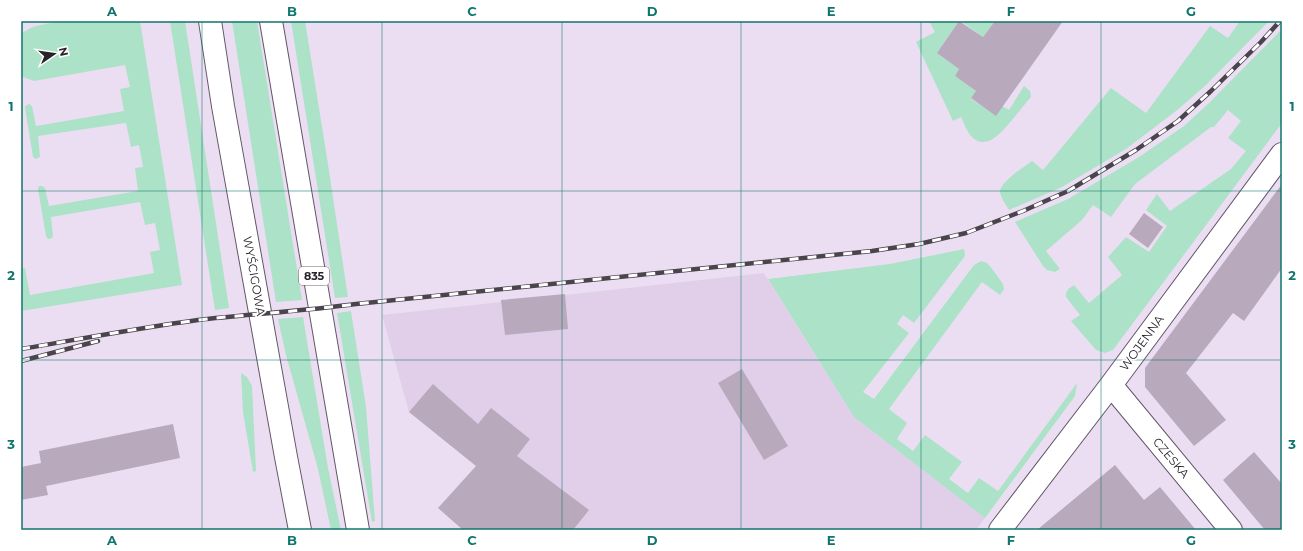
<svg xmlns="http://www.w3.org/2000/svg" width="1303" height="551" viewBox="0 0 1303 551" font-family="Montserrat,sans-serif">
<style>
.built{fill:#e1cfea}
.green{fill:#ace2c7}
.building{fill:#b8a9bc}
.lines{fill:none;stroke-linecap:round;stroke-linejoin:round}
.minor-casing{stroke:#625667;stroke-width:24}
.primary-casing{stroke:#625667;stroke-width:24}
.minor{stroke:#fff;stroke-width:22}
.primary{stroke:#fff;stroke-width:22}
.rail-casing{stroke:#4a444d;stroke-width:4.5}
.rail{stroke:#fff;stroke-width:3;stroke-dasharray:9;stroke-linecap:butt}
.grid{fill:none;stroke:#0f766e;stroke-width:1;stroke-opacity:0.55}
.labels{text-anchor:middle;stroke-width:3.5;stroke-linejoin:round;paint-order:stroke}
.shield{fill:#fff;stroke:#68656a;stroke-width:1}
.shield-label{font-size:11px;font-weight:bold;fill:#28232a}
.street-label{font-size:12px;fill:#28232a;stroke:#fff}
.neatline{fill:none;stroke:#0f766e;stroke-width:1.5}
.grid-label{font-size:13px;text-anchor:middle;font-weight:bold;fill:#0f766e}
</style>
<rect width="100%" height="100%" fill="#ecdef2"/>
<path class="built" d="M764 273 854 417 985 518 976 530H556L409 412 382 315Z"/>
<path class="green" d="M64 21H140L182 285 21 311V269L25 268 30 295 154 273 150 252 160 250 155 223 145 225 140 202 51 217 53 236 52 238 48 239 46 236 38 189 39 186H42L45 188 49 206 138 191 135 168 143 167 139 145 131 147 126 123 38 136 40 157 36 159 33 157 25 108V106L29 104 32 106 36 126 124 111 120 89 130 87 125 65 34 81 23 77 21 73V35C30 24 50 24 64 21Z
M170 21H185L229 308 215 310Z
M232 21H257L302 300 276 302Z
M291 21H305L327 158 348 297 335 298Z
M929 21H959L937 53 959 69 955 76 976 91 971 99 996 115 1002 106 1009 110 1024 86 1030 91 1031 97C1022 107 1002 135 991 140 987 142 980 143 976 140 968 136 965 125 961 117L953 121 916 42 935 32Z
M961 21H995L983 37Z
M1240 21H1269L1205 86 1176 111 1126 149 1062 187 1009 210C1006 205 1001 198 1000 192 1000 182 1024 167 1032 161L1043 170 1111 88 1146 113 1210 26 1228 38Z
M1282 29V123L1113 350 1105 353 1096 350 1071 321 1080 315 1066 297C1065 290 1070 288 1074 285L1089 303 1122 275 1108 257 1126 237 1149 252 1167 226 1146 210 1157 194 1170 211 1231 169 1246 151 1228 138 1241 121 1228 110 1214 127H1211L1135 184 1111 217 1093 205 1082 220 1046 251 1060 269 1055 272 1047 270 1043 266 1015 222 1068 199 1139 157 1184 126 1209 103Z
M964 249 965 256 914 323 903 315 897 324 909 333 863 392 874 399 974 265 981 261 987 263 993 270 1003 284 1004 289 1000 295 982 282 889 409 907 423 897 439 913 451 925 435 962 462 949 479 968 493 979 478 998 491 1077 383 1075 396 985 518 854 417 768 279 890 264Z
M351 311 366 407 375 521 372 522 337 313Z
M303 317 328 468 341 530H331L318 469 286 355 278 319Z
M241 373 247 377 252 386 256 471 253 472 243 412Z"/>
<path class="building" d="M959 21 983 37 995 21H1063L996 116 971 98 976 91 955 76 959 69 937 53Z
M1282 184V268L1244 321 1233 313 1186 373 1226 420 1194 446 1145 387V368Z
M1144 213 1163 227 1148 248 1129 234Z
M565 294 568 329 505 335 501 300Z
M742 369 788 446 764 460 718 383Z
M433 384 478 424 491 408 530 439 517 456 589 510 573 530H463L438 508 476 466 409 412Z
M173 424 180 458 46 486 48 495 21 500V467L41 463 39 451Z
M1254 452 1282 484V530H1265L1223 480Z
M1115 465 1144 500 1160 487 1196 530H1037Z"/>
<g class="lines">
<g class="minor-casing">
<path id="minor" d="M1111 385 1231 530
M1000 530 1111 385 1282 154"/>
</g>
<g class="primary-casing">
<path id="primary" d="M210 21 223 106 286 457 300 530
M271 21 358 530"/>
</g>
<use href="#minor" class="minor"/>
<use href="#primary" class="primary"/>
<g class="rail-casing">
<path id="rail" d="M21 349C80 339 139 328 198 320 251 314 304 311 356 304L872 251 919 244 966 233 1023 211 1068 191 1136 150 1178 121 1211 91 1261 42 1280 21
M21 361 98 341"/>
</g>
<use href="#rail" class="rail"/>
</g>
<path class="grid" d="M202 21V530M382 21V530M562 21V530M741 21V530M921 21V530M1101 21V530M21 191H1282M21 360H1282"/>
<g class="labels">
<rect class="shield" x="299" y="267" width="30" height="18" rx="3"/>
<g class="shield-label">
<text x="314" y="280">835</text>
</g>
<g class="street-label">
<text transform="translate(254 276) rotate(80)" y="4">WYŚCIGOWA</text>
<text transform="translate(1142 343) rotate(-54)" y="4">WOJENNA</text>
<text transform="translate(1171 458) rotate(50)" y="4">CZESKA</text>
</g>
</g>
<rect width="1303" height="551" fill="none" stroke="#ffffff" stroke-width="44"/>
<g transform="translate(54 54) rotate(77)" stroke="#ffffff" stroke-width="3" paint-order="stroke">
<path d="M0-3L7 15L0 10L-7 15Z" fill="#28232a"/>
<text y="-6" font-size="11" font-weight="bold" text-anchor="middle" fill="#28232a">N</text>
</g>
<rect x="22" y="22" width="1259" height="507" class="neatline"/>
<g class="grid-label">
<text x="112" y="16">A</text>
<text x="292" y="16">B</text>
<text x="472" y="16">C</text>
<text x="652" y="16">D</text>
<text x="831" y="16">E</text>
<text x="1011" y="16">F</text>
<text x="1191" y="16">G</text>
<text x="11" y="111">1</text>
<text x="1292" y="111">1</text>
<text x="11" y="280">2</text>
<text x="1292" y="280">2</text>
<text x="11" y="449">3</text>
<text x="1292" y="449">3</text>
<text x="112" y="545">A</text>
<text x="292" y="545">B</text>
<text x="472" y="545">C</text>
<text x="652" y="545">D</text>
<text x="831" y="545">E</text>
<text x="1011" y="545">F</text>
<text x="1191" y="545">G</text>
</g>
</svg>
